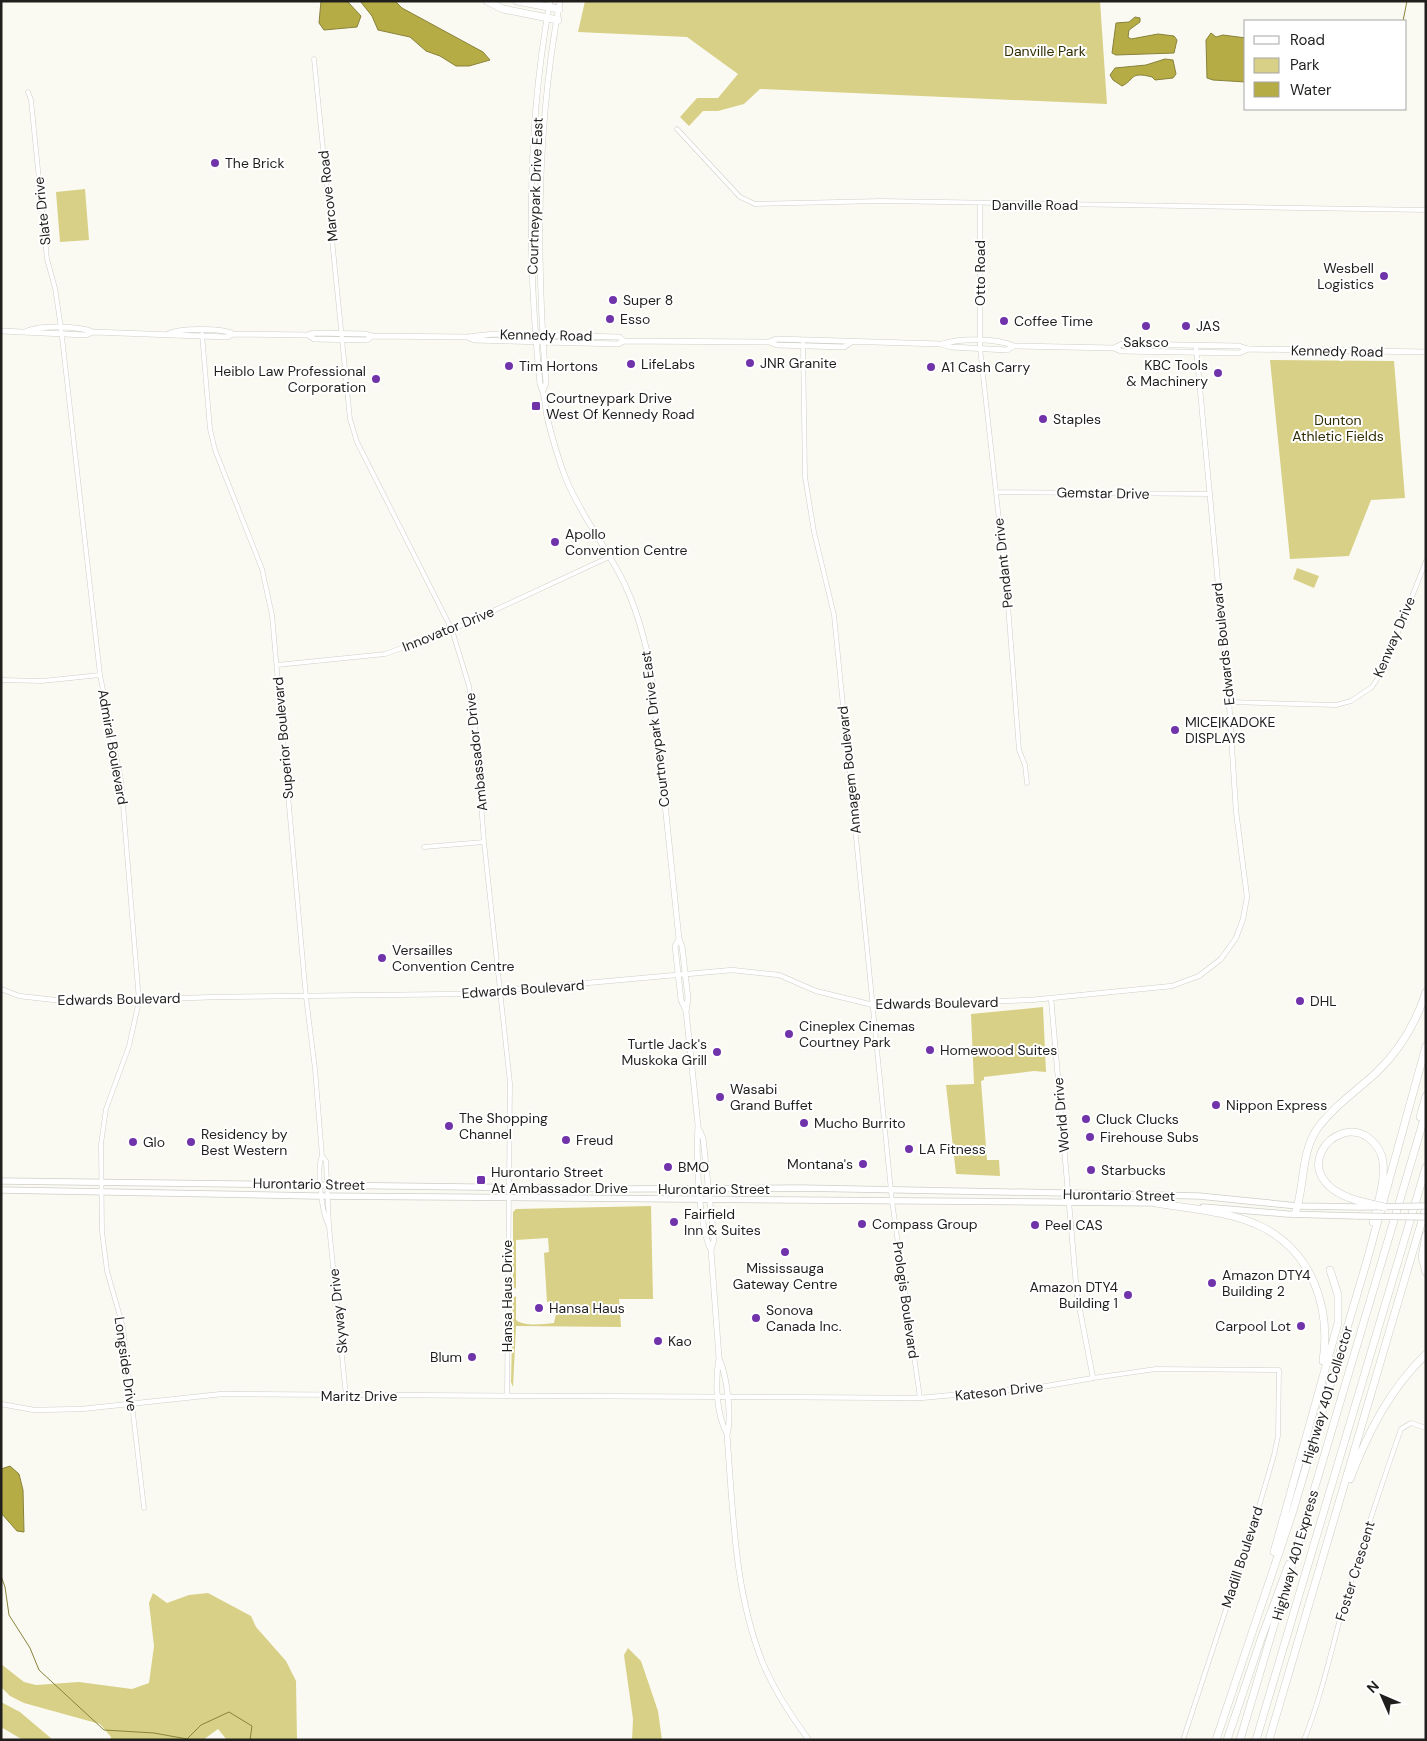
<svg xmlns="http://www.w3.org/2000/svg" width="1427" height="1741" viewBox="0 0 1427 1741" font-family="'DM Sans',sans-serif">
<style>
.green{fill:#d8d086}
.water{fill:#b6ac46;stroke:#89823a}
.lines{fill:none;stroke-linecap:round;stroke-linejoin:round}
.stream{stroke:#89823a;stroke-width:1}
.minor-casing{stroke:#cfcec8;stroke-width:5}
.tertiary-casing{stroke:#cfcec8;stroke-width:5.5}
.secondary-casing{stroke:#cfcec8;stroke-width:6}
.primary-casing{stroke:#cfcec8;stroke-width:7}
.motorway-casing{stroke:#cfcec8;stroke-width:8}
.minor{stroke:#fff;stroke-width:4}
.tertiary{stroke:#fff;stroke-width:4.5}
.secondary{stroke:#fff;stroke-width:5}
.primary{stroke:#fff;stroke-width:5.5}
.motorway{stroke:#fff;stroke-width:7}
.primary-bridge-casing{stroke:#cfcec8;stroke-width:7;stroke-linecap:butt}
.motorway-bridge-casing{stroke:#cfcec8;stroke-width:8;stroke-linecap:butt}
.primary-bridge{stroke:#fff;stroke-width:5.5}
.motorway-bridge{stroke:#fff;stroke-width:7}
.poi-dot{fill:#7133a9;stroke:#fff;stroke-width:2}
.labels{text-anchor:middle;stroke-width:4;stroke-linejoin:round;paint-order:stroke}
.park-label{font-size:14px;fill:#312d00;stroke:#fff}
.poi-label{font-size:14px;fill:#201f1d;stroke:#fff;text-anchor:start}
.street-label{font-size:14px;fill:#201f1d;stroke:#fff}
</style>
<rect width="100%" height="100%" fill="#fafaf3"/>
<path class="green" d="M585 1H1100L1107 104 760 89 744 104 718 111H703L689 126 680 117 697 98H718L738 74 687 37 578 32Z
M85 189 89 240 60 242 56 192Z
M1270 360 1394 361 1405 498 1371 500 1349 556 1290 559Z
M1297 568 1319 576 1314 588 1293 579Z
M1043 1007 1046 1072 1034 1071 984 1077V1080L981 1081 987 1160H999L1000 1176 956 1174 946 1085 974 1084 971 1014Z
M651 1206 653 1299H619L621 1327 516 1326 513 1387 511 1382 513 1298 516 1296V1320C526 1327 542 1324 554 1323L558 1304 547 1302 544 1253 549 1252 548 1238 516 1240V1289L513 1287V1212L516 1209Z
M153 1593 167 1603 189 1595 208 1593 251 1616 256 1627 286 1661 296 1681 297 1740H227L218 1729 203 1740H110L111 1737 100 1724 24 1703 10 1696 1 1687V1664L24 1682 36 1685 79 1682 132 1689 149 1683 154 1646 149 1603Z
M628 1648 641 1661 658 1711 662 1740H632L633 1719 624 1655Z
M1 1702 20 1712 53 1740H23L1 1727Z"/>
<path class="water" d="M321 1H347L361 16 357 27 324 30 319 23Z
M360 1H395L402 8 483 52 490 60 469 66H456L440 56 426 51 410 37 378 30 372 16Z
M1135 17 1140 18V22L1129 30 1128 37 1131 39 1158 34 1174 36 1177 40 1174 53 1116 55 1112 53 1116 23 1129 22Z
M1211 33 1216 37 1223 35 1246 38V82L1213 80 1207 78 1206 40Z
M1165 59 1173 60 1176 74 1173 78 1155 80 1152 77C1129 71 1135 80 1122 86L1113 80 1110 75 1115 68 1146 65Z
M10 1466 19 1474 23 1490 24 1532 17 1531 1 1513V1469Z"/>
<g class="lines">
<path class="stream" d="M1403 21 1407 1
M1 1576 5 1587 9 1615 30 1648 39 1670 104 1730 154 1733 187 1739 201 1725 229 1712 252 1726 250 1740"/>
<g class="minor-casing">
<path id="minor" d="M314 59 350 419 357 442 452 630 469 686 475 725 484 842 510 1083 507 1396
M28 92 31 100 47 259 55 288 61 328 100 675 121 780 139 1001 129 1046 106 1109 101 1144 102 1232 107 1271 123 1327 144 1508
M677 129 740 197 755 204 881 201 1426 210
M980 204V348L1007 592 1019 750 1025 765 1027 783
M202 334 210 429 215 450 262 569 272 615 306 997 315 1069 322 1156C316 1168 322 1215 329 1226
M803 343 805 477 814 532 834 615 892 1201 920 1398
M996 492 1210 494
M277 665 385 654 452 630 609 557
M1 680 42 681 100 675
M1229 702 1336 705 1351 701 1372 687 1384 668 1426 561
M424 847 484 842
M322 1156 326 1161 329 1226 346 1396
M1093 1378 1156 1369 1279 1370 1278 1436 1274 1455 1253 1527 1183 1740
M1304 1740C1320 1700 1329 1660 1340 1619 1358 1555 1379 1492 1401 1429L1411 1423 1426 1428"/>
</g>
<g class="tertiary-casing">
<path id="tertiary" d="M1 989 19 996 73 1002 216 997 464 994 732 970 779 975 816 991 873 1005 1031 1000 1172 986 1199 976 1221 959 1236 938 1243 919 1247 897 1236 811 1229 702 1196 346
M1 1404 34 1410 82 1409 222 1394 920 1398 1041 1387 1093 1378 1077 1295 1051 998"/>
</g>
<g class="secondary-casing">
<path id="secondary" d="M550 1C527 127 527 257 540 384 545 394 545 405 547 417 552 437 558 459 566 479 580 513 603 543 620 575 636 605 644 637 651 669L679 939 682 946 688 998 686 1011 698 1125C696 1155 698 1223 711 1250
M1 331 86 335 93 332
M27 331C41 325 79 326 93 332L227 337 233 334 308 335 313 333 366 334 372 336 468 337 493 334 619 337 624 341
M169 334C178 328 224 328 233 334
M308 335 314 339 367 340 372 336
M468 337 474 340 618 344 624 341 769 342 776 339 941 344 951 347 1007 350 1014 346
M769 342 777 345 844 347 850 343
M942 344C961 338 996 338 1014 346L1114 348 1121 351 1239 353 1248 349
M1114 348 1122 344 1239 346 1248 349 1426 352
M543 390 546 383C536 256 536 127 560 1
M679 939 675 946 681 1000 685 1009
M698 1127 703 1138 714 1240 711 1250 719 1358C715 1381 716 1414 727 1434
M719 1358C727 1376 732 1416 727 1435 733 1510 734 1590 762 1661 773 1688 791 1716 809 1740"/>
</g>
<g class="primary-casing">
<path id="primary" d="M1 1181 618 1189 801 1188 1116 1194 1199 1196 1298 1206 1361 1207
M1 1190 316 1196 1159 1203
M1203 1207 1287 1214 1358 1216"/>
</g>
<g class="motorway-casing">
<path id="motorway" d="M487 1 503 9 558 20
M517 1 559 9
M1420 1117 1426 1096
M1363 1202C1278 1181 1335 1110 1370 1139 1377 1145 1382 1153 1383 1162 1385 1182 1378 1203 1373 1222
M1156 1203C1190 1209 1228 1211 1260 1226 1312 1251 1331 1307 1323 1361
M1295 1214C1305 1187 1300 1155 1317 1129 1333 1107 1356 1091 1376 1073 1399 1051 1416 1023 1426 992
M1426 1235 1422 1257 1426 1272
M1350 1479C1368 1432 1390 1389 1426 1354
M1274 1552 1338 1323V1295L1330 1270
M1216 1740 1293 1511 1366 1264 1426 1046
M1227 1740 1261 1639 1289 1564
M1240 1740 1426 1112
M1256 1740 1426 1167
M1269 1740 1426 1207"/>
</g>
<use href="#minor" class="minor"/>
<use href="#tertiary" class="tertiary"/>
<use href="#secondary" class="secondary"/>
<use href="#primary" class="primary"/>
<use href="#motorway" class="motorway"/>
<g class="primary-bridge-casing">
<path id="primary-bridge" d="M1361 1207 1426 1206
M1358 1216 1426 1217"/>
</g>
<g class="motorway-bridge-casing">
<path id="motorway-bridge" d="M1363 1202 1384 1207"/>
</g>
<use href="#primary-bridge" class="primary-bridge"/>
<use href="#motorway-bridge" class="motorway-bridge"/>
</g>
<g class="poi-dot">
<circle cx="215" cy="163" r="5"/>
<circle cx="1384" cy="276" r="5"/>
<circle cx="613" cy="300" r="5"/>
<circle cx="610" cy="319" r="5"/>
<circle cx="1004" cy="321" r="5"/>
<circle cx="1146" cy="326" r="5"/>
<circle cx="1186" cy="326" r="5"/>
<circle cx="750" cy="363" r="5"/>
<circle cx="631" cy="364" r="5"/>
<circle cx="509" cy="366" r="5"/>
<circle cx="931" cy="367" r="5"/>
<circle cx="1218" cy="373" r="5"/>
<circle cx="376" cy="379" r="5"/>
<rect x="531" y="401" width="10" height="10" rx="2.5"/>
<circle cx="1043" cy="419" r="5"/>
<circle cx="555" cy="542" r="5"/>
<circle cx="1175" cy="730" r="5"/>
<circle cx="382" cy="958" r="5"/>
<circle cx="1300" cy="1001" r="5"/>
<circle cx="789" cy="1034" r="5"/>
<circle cx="930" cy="1050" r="5"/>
<circle cx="717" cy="1052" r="5"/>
<circle cx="720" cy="1097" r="5"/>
<circle cx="1216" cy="1105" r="5"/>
<circle cx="1086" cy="1119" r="5"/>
<circle cx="804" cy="1123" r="5"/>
<circle cx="449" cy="1126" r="5"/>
<circle cx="1090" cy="1137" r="5"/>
<circle cx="566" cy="1140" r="5"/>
<circle cx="133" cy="1142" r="5"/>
<circle cx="191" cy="1142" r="5"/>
<circle cx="909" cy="1149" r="5"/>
<circle cx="863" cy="1164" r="5"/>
<circle cx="668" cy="1167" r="5"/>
<circle cx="1091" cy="1170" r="5"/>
<rect x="476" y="1175" width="10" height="10" rx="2.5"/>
<circle cx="674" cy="1222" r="5"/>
<circle cx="862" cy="1224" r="5"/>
<circle cx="1035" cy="1225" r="5"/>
<circle cx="785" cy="1252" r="5"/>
<circle cx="1212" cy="1283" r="5"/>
<circle cx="1128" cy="1295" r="5"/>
<circle cx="539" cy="1308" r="5"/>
<circle cx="756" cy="1318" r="5"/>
<circle cx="1301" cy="1326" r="5"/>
<circle cx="658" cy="1341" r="5"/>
<circle cx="472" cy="1357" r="5"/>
</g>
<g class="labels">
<g class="park-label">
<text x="1045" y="56">Danville Park</text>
<text x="1338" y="425">Dunton<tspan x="1338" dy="16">Athletic Fields</tspan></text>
</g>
<g class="poi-label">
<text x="225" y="168">The Brick</text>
<text x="1374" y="273" text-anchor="end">Wesbell<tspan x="1374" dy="16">Logistics</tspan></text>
<text x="623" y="305">Super 8</text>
<text x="620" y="324">Esso</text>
<text x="1014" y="326">Coffee Time</text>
<text x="1196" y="331">JAS</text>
<text x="1146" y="347" text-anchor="middle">Saksco</text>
<text x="760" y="368">JNR Granite</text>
<text x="641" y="369">LifeLabs</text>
<text x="1208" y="370" text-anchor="end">KBC Tools<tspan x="1208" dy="16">&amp; Machinery</tspan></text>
<text x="519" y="371">Tim Hortons</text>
<text x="941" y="372">A1 Cash Carry</text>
<text x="366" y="376" text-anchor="end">Heiblo Law Professional<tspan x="366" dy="16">Corporation</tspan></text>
<text x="546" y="403">Courtneypark Drive<tspan x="546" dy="16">West Of Kennedy Road</tspan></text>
<text x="1053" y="424">Staples</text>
<text x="565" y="539">Apollo<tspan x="565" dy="16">Convention Centre</tspan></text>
<text x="1185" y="727">MICE|KADOKE<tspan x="1185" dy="16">DISPLAYS</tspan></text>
<text x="392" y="955">Versailles<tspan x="392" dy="16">Convention Centre</tspan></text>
<text x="1310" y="1006">DHL</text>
<text x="799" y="1031">Cineplex Cinemas<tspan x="799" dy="16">Courtney Park</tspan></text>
<text x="707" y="1049" text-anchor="end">Turtle Jack's<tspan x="707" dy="16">Muskoka Grill</tspan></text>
<text x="940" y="1055">Homewood Suites</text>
<text x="730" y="1094">Wasabi<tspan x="730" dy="16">Grand Buffet</tspan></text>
<text x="1226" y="1110">Nippon Express</text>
<text x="459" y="1123">The Shopping<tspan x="459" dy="16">Channel</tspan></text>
<text x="1096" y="1124">Cluck Clucks</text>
<text x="814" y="1128">Mucho Burrito</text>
<text x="201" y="1139">Residency by<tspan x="201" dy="16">Best Western</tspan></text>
<text x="1100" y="1142">Firehouse Subs</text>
<text x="576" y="1145">Freud</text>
<text x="143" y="1147">Glo</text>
<text x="919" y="1154">LA Fitness</text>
<text x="853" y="1169" text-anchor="end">Montana's</text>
<text x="678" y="1172">BMO</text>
<text x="1101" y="1175">Starbucks</text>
<text x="491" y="1177">Hurontario Street<tspan x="491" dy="16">At Ambassador Drive</tspan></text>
<text x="684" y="1219">Fairfield<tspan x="684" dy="16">Inn &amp; Suites</tspan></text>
<text x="872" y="1229">Compass Group</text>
<text x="1045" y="1230">Peel CAS</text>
<text x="785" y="1273" text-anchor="middle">Mississauga<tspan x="785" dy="16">Gateway Centre</tspan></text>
<text x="1222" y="1280">Amazon DTY4<tspan x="1222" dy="16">Building 2</tspan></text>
<text x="1118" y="1292" text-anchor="end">Amazon DTY4<tspan x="1118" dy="16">Building 1</tspan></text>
<text x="549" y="1313">Hansa Haus</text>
<text x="766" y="1315">Sonova<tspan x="766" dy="16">Canada Inc.</tspan></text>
<text x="1291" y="1331" text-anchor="end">Carpool Lot</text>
<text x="668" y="1346">Kao</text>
<text x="462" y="1362" text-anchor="end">Blum</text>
</g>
<g class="street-label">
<text transform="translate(328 196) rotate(-96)" y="5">Marcove Road</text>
<text transform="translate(535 196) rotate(-88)" y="5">Courtneypark Drive East</text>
<text x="1035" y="210">Danville Road</text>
<text transform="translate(42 211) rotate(-96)" y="5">Slate Drive</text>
<text transform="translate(980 273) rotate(-90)" y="5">Otto Road</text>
<text transform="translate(546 335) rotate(1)" y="5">Kennedy Road</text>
<text transform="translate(1337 351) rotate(1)" y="5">Kennedy Road</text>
<text transform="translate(1103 493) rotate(1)" y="5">Gemstar Drive</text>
<text transform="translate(1003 563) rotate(-96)" y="5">Pendant Drive</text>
<text transform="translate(448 629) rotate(-22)" y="5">Innovator Drive</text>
<text transform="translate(1394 637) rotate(-67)" y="5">Kenway Drive</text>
<text transform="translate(1223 644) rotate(-96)" y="5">Edwards Boulevard</text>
<text transform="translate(655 729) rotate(-97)" y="5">Courtneypark Drive East</text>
<text transform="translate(283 738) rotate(-95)" y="5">Superior Boulevard</text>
<text transform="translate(113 747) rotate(80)" y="5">Admiral Boulevard</text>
<text transform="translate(476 752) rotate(-96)" y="5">Ambassador Drive</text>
<text transform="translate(849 770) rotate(-96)" y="5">Annagem Boulevard</text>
<text transform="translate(523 989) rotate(-4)" y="5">Edwards Boulevard</text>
<text transform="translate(119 999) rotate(-1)" y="5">Edwards Boulevard</text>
<text transform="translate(937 1003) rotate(-1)" y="5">Edwards Boulevard</text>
<text transform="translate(1061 1115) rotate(-95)" y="5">World Drive</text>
<text transform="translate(309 1184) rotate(1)" y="5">Hurontario Street</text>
<text x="714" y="1194">Hurontario Street</text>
<text transform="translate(1119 1195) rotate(1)" y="5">Hurontario Street</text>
<text transform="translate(507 1296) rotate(-90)" y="5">Hansa Haus Drive</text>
<text transform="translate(906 1300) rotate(82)" y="5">Prologis Boulevard</text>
<text transform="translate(338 1311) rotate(-96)" y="5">Skyway Drive</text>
<text transform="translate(126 1364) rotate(82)" y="5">Longside Drive</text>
<text transform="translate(999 1391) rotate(-6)" y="5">Kateson Drive</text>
<text transform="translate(1327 1395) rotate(-73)" y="5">Highway 401 Collector</text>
<text x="359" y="1401">Maritz Drive</text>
<text transform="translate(1295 1555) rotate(-74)" y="5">Highway 401 Express</text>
<text transform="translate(1242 1557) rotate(-72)" y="5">Madill Boulevard</text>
<text transform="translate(1355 1571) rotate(-73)" y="5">Foster Crescent</text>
</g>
</g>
<rect width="1427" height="1741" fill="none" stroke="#201f1d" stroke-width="5"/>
<rect x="1244" y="20" width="162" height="90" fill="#ffffff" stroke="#a6a5a5"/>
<rect x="1254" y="36" width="25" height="8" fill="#ffffff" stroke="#a6a5a5"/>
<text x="1290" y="45" font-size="15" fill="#201f1d">Road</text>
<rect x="1254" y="58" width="25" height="15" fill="#d8d086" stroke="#a6a5a5"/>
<text x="1290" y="70" font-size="15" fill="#201f1d">Park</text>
<rect x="1254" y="82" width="25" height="15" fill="#b6ac46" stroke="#a6a5a5"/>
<text x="1290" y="95" font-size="15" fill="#201f1d">Water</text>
<g transform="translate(1382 1696) rotate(315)" stroke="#ffffff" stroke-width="4" paint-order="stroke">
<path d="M0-4L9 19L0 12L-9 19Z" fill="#201f1d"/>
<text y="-8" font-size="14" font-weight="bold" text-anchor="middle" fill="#201f1d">N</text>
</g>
</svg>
